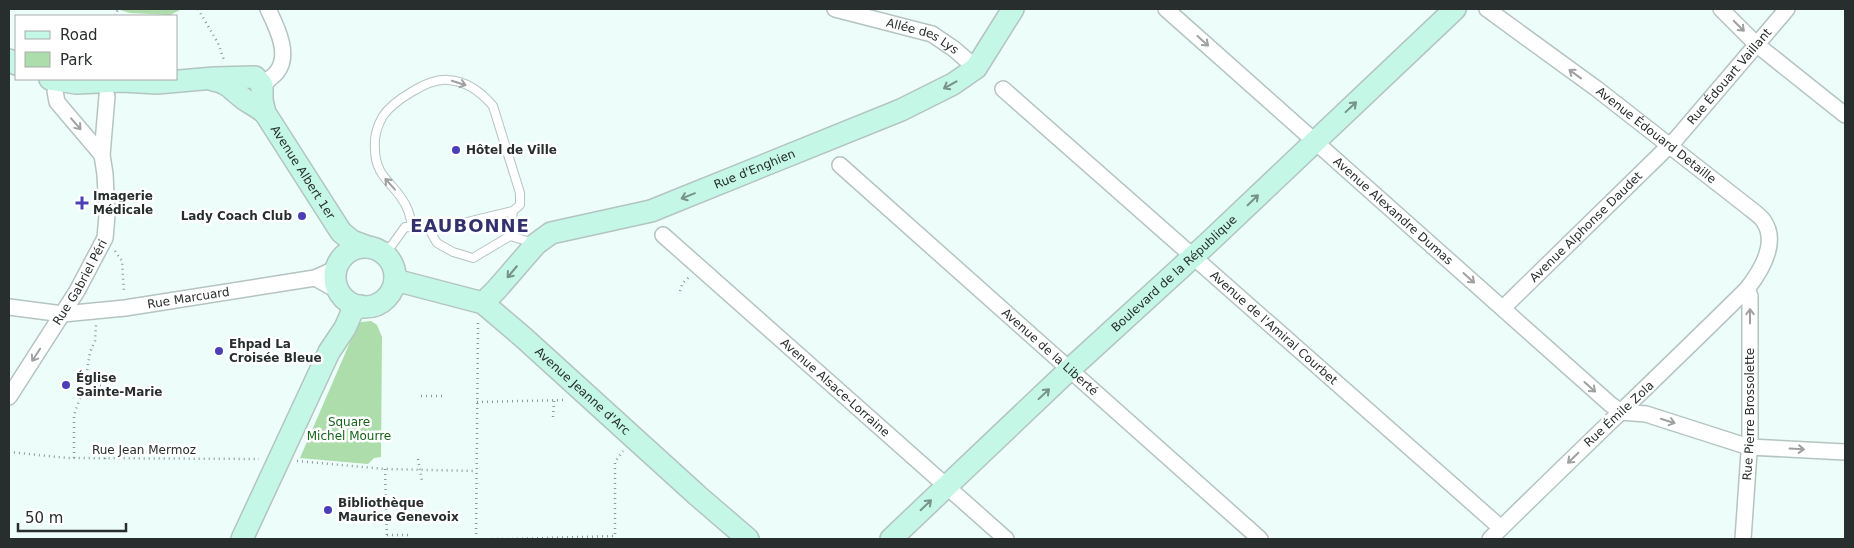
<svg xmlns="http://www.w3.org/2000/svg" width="1854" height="548" viewBox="0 0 1854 548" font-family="'DejaVu Sans',sans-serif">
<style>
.green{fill:#acddaa}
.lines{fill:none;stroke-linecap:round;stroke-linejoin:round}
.lane-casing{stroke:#b4c4c1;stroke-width:10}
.street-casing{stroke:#b4c4c1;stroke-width:18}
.secondary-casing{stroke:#b4c4c1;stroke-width:24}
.path{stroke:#8e9a98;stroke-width:2.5;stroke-dasharray:1 4;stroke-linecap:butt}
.lane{stroke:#fff;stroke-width:8}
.street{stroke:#fff;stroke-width:15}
.secondary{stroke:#c4f7e5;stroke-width:21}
.oneway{stroke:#9ea1a0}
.oneway2{stroke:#769289}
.poi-dot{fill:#4b3fb6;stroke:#fff;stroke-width:2}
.labels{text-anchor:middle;stroke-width:5;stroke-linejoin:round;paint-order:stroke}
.street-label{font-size:12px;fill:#282e2d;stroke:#fff}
.poi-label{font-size:12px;font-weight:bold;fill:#282e2d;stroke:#fff;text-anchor:start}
.park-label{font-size:12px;fill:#15641a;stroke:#fff}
.district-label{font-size:18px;font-weight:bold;letter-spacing:1px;fill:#33316d;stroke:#fff}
</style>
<rect width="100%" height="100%" fill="#ecfdfa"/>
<path class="green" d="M117 9H182L170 15 130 13Z
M371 321 377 325 382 337 381 457 374 458 368 464 300 458 357 326 361 322Z"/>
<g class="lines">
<g class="lane-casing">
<path id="lane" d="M429 229 437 243 453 252 473 258 510 236 513 211
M510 236 534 243
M383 253 392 245 405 227 442 228 513 211 520 205V193L493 106C482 93 466 81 448 80 429 78 393 101 383 116 377 126 374 138 375 149 375 179 397 184 407 208 410 214 411 221 412 227"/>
</g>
<g class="street-casing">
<g id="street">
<path id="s1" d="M835 9 932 34 954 49 976 68"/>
<path id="s2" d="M1166 9 1610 404 1621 412"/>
<path id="s3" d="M1487 9 1597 89 1748 207C1753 211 1759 215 1763 220 1779 242 1761 271 1747 289 1662 373 1575 455 1490 539"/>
<path d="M1721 9 1756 44 1845 115"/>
<path d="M263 89C265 80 272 78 277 72 291 54 276 26 268 9"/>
<path id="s4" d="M1003 89 1501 528"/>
<path d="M55 91 57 102 102 155"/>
<path id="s5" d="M840 165 1260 539"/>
<path id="s6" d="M663 235 1006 539"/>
<path d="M315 278 340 292"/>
<path id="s7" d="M9 307 63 314 125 308 315 278 337 268"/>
<path id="s8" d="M1503 308 1676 139 1787 9"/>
<path id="s9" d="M9 397 77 291 105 238 107 215 105 174 102 155 107 96"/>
<path d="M1621 412 1646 414 1749 447 1845 452"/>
<path id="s10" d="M1743 539 1750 438V296L1747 289"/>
</g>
</g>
<g class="secondary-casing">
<g id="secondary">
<path d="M9 60 16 64"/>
<path id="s11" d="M50 79 76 83 122 81 157 83 214 78 255 77 262 85V100L265 113 341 232 352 241 368 247"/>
<path d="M213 80C228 82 233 91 244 99 251 104 258 107 265 113"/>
<circle cx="365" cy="277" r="30"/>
<path id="s12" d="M395 280 483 303 524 338 698 496 748 539"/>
<path id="s13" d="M483 303 497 289 536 244 551 233 651 211 901 110 953 84 976 68 1013 9"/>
<path d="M242 539 329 352 345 328 352 312 360 306"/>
<path id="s14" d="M891 539 1069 370 1208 243 1455 9"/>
</g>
</g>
<path class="path" d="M198 9 218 43 224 60
M115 16 118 9
M115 251 122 261 124 293
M680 291 682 284 690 276
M85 384 104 386 124 394
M421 396H445
M477 402 566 400
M553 417 554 401
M9 452 68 458 259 459
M74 458V415L85 384 90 352 95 341 96 325
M105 459 108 445
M418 459 422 481
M297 461 385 469 476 471
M385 469 387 539
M387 535H410
M476 539 478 323
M492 539H512
M512 539 615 536V462L623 451"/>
<use href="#lane" class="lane"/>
<use href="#street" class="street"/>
<use href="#secondary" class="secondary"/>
</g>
<defs><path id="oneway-shaft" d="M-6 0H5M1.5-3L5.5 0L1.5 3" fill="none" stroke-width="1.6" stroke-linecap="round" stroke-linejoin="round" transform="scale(1.25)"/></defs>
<g class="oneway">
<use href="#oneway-shaft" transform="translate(1739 26) rotate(45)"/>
<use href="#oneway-shaft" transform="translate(1203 41) rotate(42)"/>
<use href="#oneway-shaft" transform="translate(1575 74) rotate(-144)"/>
<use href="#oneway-shaft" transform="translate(459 83) rotate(18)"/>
<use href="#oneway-shaft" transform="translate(76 124) rotate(49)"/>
<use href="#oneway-shaft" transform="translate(390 184) rotate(-132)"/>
<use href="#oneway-shaft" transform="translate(1469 278) rotate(42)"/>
<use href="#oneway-shaft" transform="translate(1750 316) rotate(-90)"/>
<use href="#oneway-shaft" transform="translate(36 355) rotate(123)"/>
<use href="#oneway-shaft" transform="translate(1590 387) rotate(42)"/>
<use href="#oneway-shaft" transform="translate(1668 421) rotate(18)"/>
<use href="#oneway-shaft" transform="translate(1797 449) rotate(3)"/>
<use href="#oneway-shaft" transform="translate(1573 458) rotate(136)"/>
</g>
<g class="oneway2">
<use href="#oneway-shaft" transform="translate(950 85) rotate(151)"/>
<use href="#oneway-shaft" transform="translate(1351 107) rotate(-43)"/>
<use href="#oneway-shaft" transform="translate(688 196) rotate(158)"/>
<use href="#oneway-shaft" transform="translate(1253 200) rotate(-44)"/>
<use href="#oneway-shaft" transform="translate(512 272) rotate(130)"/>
<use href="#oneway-shaft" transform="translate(1044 394) rotate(-43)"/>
<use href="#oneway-shaft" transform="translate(926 505) rotate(-44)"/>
</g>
<g class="poi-dot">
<circle cx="456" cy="150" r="5"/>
<path d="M79.5 195.5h5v5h5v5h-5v5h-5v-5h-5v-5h5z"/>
<circle cx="302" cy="216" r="5"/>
<circle cx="219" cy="351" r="5"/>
<circle cx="66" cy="385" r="5"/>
<circle cx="328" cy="510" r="5"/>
</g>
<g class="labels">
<g class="street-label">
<text dy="4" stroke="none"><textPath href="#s1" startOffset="92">Allée des Lys</textPath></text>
<text dy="4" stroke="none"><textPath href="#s8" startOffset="324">Rue Édouart Vaillant</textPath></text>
<text dy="4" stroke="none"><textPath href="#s3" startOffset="211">Avenue Édouard Detaille</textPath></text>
<text dy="4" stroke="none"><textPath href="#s13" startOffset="312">Rue d'Enghien</textPath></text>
<text dy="4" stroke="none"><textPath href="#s11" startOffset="315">Avenue Albert 1er</textPath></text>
<text dy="4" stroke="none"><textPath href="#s2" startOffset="304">Avenue Alexandre Dumas</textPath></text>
<text dy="4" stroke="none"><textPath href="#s8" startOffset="116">Avenue Alphonse Daudet</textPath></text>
<text dy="4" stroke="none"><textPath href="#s14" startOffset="388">Boulevard de la République</textPath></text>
<text dy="4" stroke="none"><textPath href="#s9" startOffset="135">Rue Gabriel Péri</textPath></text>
<text dy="4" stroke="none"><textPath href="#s7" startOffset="181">Rue Marcuard</textPath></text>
<text dy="4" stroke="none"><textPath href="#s4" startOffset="361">Avenue de l'Amiral Courbet</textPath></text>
<text dy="4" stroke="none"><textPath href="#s5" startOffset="281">Avenue de la Liberté</textPath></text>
<text dy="4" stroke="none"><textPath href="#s6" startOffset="230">Avenue Alsace-Lorraine</textPath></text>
<text dy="4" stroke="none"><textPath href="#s12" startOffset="224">Avenue Jeanne d'Arc</textPath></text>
<text transform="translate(1619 414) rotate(-43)" y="4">Rue Émile Zola</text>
<text dy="4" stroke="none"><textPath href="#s10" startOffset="125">Rue Pierre Brossolette</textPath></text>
<text x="144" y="454">Rue Jean Mermoz</text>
</g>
<g class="poi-label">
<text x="466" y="154">Hôtel de Ville</text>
<text x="93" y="200">Imagerie<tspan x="93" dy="14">Médicale</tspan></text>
<text x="292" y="220" text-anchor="end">Lady Coach Club</text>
<text x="229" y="348">Ehpad La<tspan x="229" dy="14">Croisée Bleue</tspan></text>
<text x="76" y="382">Église<tspan x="76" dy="14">Sainte-Marie</tspan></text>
<text x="338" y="507">Bibliothèque<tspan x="338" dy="14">Maurice Genevoix</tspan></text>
</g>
<g class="park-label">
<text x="349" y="426">Square<tspan x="349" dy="14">Michel Mourre</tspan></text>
</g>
<g class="district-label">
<text x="470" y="232">EAUBONNE</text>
</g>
</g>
<rect width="1854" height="548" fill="none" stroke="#282e2d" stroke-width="20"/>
<rect x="15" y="15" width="162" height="65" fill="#ffffff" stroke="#a9abab"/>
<rect x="25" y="31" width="25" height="8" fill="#c4f7e5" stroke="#a9abab"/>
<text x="60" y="40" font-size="15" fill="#282e2d">Road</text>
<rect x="25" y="52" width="25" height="15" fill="#acddaa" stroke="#a9abab"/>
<text x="60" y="65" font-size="15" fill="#282e2d">Park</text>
<path d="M18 523v8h108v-8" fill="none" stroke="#282e2d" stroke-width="2.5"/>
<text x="25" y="523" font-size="15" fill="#282e2d" stroke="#ffffff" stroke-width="4" paint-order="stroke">50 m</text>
</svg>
